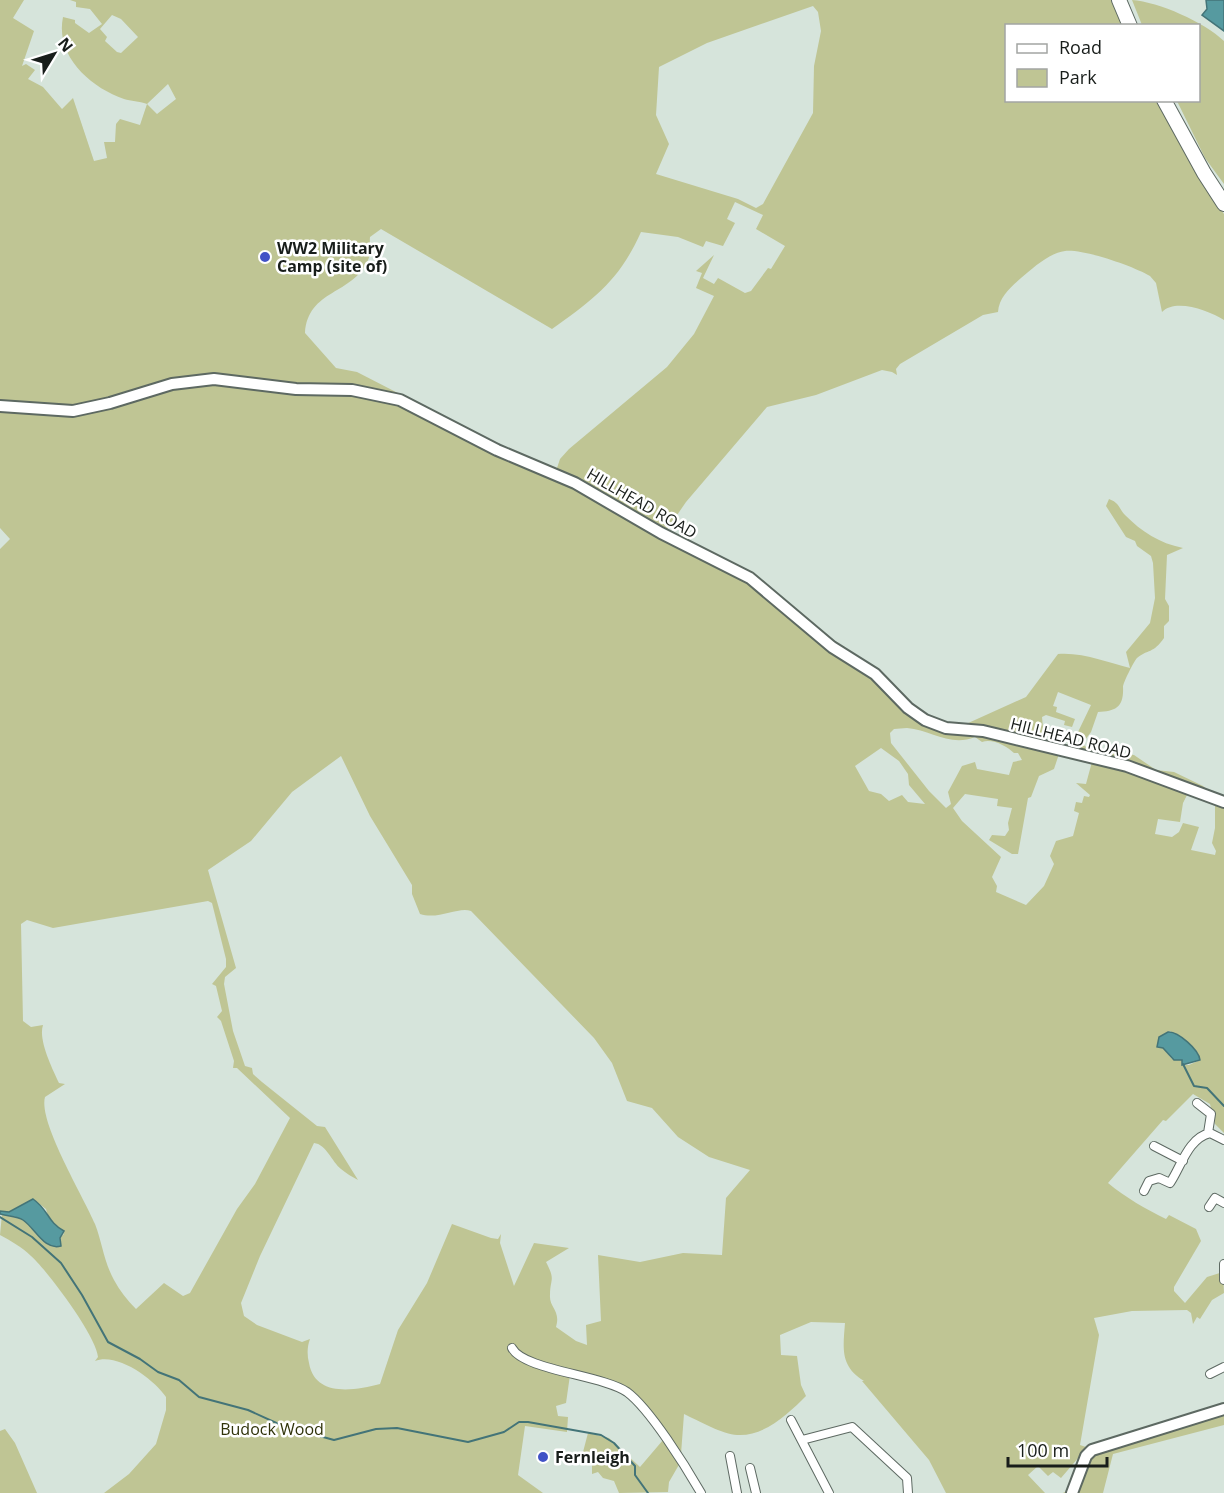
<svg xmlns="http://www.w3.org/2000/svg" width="1224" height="1493" viewBox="0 0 1224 1493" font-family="'Open Sans',sans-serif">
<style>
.green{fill:#bfc594;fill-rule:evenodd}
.water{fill:#569aa0;stroke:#437478;stroke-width:1.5}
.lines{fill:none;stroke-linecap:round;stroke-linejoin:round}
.stream{stroke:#437478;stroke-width:2}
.street-casing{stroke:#5d6962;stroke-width:10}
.secondary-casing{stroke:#5d6962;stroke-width:14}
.highway-casing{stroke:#5d6962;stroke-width:16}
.street{stroke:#fff;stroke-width:8}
.secondary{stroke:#fff;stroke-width:10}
.highway{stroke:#fff;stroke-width:14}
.poi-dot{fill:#4152c6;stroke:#fff;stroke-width:2}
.labels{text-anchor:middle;stroke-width:5;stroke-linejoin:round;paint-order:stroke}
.poi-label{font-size:16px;font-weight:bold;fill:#181d1a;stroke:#fff;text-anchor:start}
.street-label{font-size:16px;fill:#181d1a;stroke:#fff}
.park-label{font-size:16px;fill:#30330a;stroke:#fff}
</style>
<rect width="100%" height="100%" fill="#d6e4db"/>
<path class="green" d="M0 0H24L13 18 34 31 22 66 26 64 35 70 28 79 43 87 62 109 73 98 94 161 107 158 104 142H115L116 124 120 119 140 125 147 104 157 114 176 99 168 84 147 104C139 101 131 101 124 99 90 87 55 56 63 17L75 20V23L89 33 102 24 90 9 76 7V2L70 0H1111L1122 25 1006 26V100L1157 101 1195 170 1224 214V320C1209 311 1176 298 1162 312L1156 283 1150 276C1133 266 1084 249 1065 251 1049 253 1033 268 1021 278 1010 288 999 297 998 312L983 315 900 364 896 369 897 375 892 372 882 370 816 395 767 407 686 502 664 534 744 575 904 704 955 729 1026 697 1058 654C1083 652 1109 663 1130 668L1126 652 1150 623 1155 598 1153 563 1151 556 1137 546 1135 541 1126 537 1106 506 1109 499C1120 503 1119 509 1125 515 1142 532 1159 543 1183 548L1167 555 1165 599 1169 606V621L1164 626V638C1153 654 1148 649 1137 658 1134 661 1123 683 1123 687 1124 707 1116 711 1098 712L1091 732 1082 744 1089 749 1134 755 1156 770 1174 772 1203 786 1224 803V1133L1215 1124 1210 1104 1193 1094 1166 1121 1163 1120 1108 1183C1126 1198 1146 1209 1166 1219L1169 1215 1196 1229 1201 1241 1174 1287V1291L1185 1303 1207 1277 1223 1272 1224 1293 1212 1300 1200 1319 1197 1317 1193 1324 1191 1313 1187 1310 1132 1311 1094 1318 1099 1335 1080 1445 1092 1449 1224 1409V1425L1113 1454 1103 1493H1063L1068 1490 1071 1481 1076 1483 1085 1459 1079 1457 1061 1478 1053 1472 1048 1476 1038 1466 1028 1475 1045 1493H946L929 1460 862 1381H864C840 1366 843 1349 845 1323L811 1322 780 1335 781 1355 797 1356 801 1385 806 1396C789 1413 764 1437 737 1435 724 1435 697 1420 684 1414L681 1454 633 1395 570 1375 566 1403 556 1406 558 1416 568 1417 567 1432 525 1426 518 1475 543 1493H104L129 1474 156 1444 166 1410V1397C154 1379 117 1352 95 1361L98 1357C97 1337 47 1270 31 1256 22 1247 11 1241 0 1235L2 1214C8 1217 14 1216 20 1218 33 1223 38 1249 61 1246L60 1237 64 1234 49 1220 46 1209 33 1199 9 1212 0 1211V549L10 539 0 528ZM813 6 818 12 821 31 814 66 813 113 763 204 756 208 738 199 656 174 669 144 656 115 659 67 707 43ZM112 15 121 19 138 37 121 53 117 52 105 41 107 37 100 29ZM735 202 763 215 756 229 785 246 771 269 768 268 751 291 745 293 718 278 714 284 703 278 714 255 696 271 702 273 696 288 714 296 694 334 667 367 569 449 560 459 555 474 357 372 336 368 305 333C308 289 353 295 368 260 372 252 369 245 370 237L381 229 552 329C594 299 619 281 641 232L678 237 703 247 706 241 723 246 735 223 727 219ZM1058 692 1091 705 1078 732 1081 745 1068 742 1066 752 1093 758 1086 784 1076 783 1090 795 1089 797 1084 796 1082 803 1076 802 1074 811 1079 813 1073 836 1056 841 1050 856 1054 864 1044 886 1026 905 996 892 997 886 992 877 1001 857 962 821 953 808 965 794 998 799 997 806 1012 808 1008 823 1009 830 1005 836 992 835 989 840 1012 854H1018L1028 798 1031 797 1039 776 1054 769 1060 751 1045 747 1042 717 1046 715 1065 721 1064 725 1072 727 1075 719 1056 712 1057 707 1053 706ZM907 728C931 730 950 747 975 737L982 742C992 738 1007 746 1014 753H1018L1022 760 1013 762 1009 775 977 769 975 762 962 766 948 792 951 804 946 808 929 791 891 743 890 733 894 729ZM881 748 899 761 908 774 909 785 925 804 908 802 902 795 889 801 881 794 869 791 855 766ZM341 756 370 816 412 885V894L420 914C439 920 459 906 471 911L594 1038 612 1063 627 1101 652 1108 678 1137 709 1157 750 1170 726 1198 722 1255 683 1253 640 1262 598 1255 601 1321 586 1325 587 1345 576 1341 556 1327C561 1310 549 1308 550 1295 550 1278 556 1281 546 1262L569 1248 534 1243 514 1286 500 1243 501 1234 498 1239 491 1238 452 1224 427 1283 398 1330 380 1384C353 1391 315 1397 309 1363 307 1355 307 1347 310 1339L302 1342 257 1325 244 1316 241 1303 260 1256 314 1143C326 1144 332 1162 341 1169 346 1173 352 1177 358 1180L325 1127 317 1126 262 1082 253 1074 252 1068 245 1066 233 1031 224 984 225 977 236 968 208 870 251 841 292 792ZM1190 789 1215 798V828L1212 843 1216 851 1215 855 1191 850 1199 827 1183 823 1179 832 1172 837 1155 834 1158 819 1180 822 1183 803ZM208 901 212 903 226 959V967L212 984 216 986 222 1011 217 1017 221 1021 234 1061 233 1068H237L290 1118 255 1184 237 1209 190 1293 183 1296 164 1283 136 1309C127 1300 120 1291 114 1280 104 1262 102 1242 95 1224 84 1197 38 1122 45 1097L65 1084 59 1083C52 1068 38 1040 43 1025L31 1027 23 1021 21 924 27 920 53 928ZM1170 1031 1198 1053 1200 1060 1189 1065H1182V1060L1172 1059 1158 1042 1159 1037Z
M1132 0C1159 2 1204 22 1224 41V184L1205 158 1177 101 1198 100V26L1142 25Z
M5 1429 15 1443 37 1493H0V1431Z
M588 1433 609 1438 640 1467 663 1440 680 1463 669 1482 668 1492 619 1493 614 1481 603 1478 598 1472 592 1474V1462L583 1452Z"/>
<path class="water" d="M1206 0H1224V31L1202 15 1207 9Z
M1168 1032C1178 1031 1199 1050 1200 1060L1182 1065V1060H1174L1163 1048 1157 1047 1159 1037Z
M33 1199C49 1210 47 1222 64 1231L60 1238 61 1246C44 1251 35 1228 23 1220 18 1216 6 1216 0 1214V1211L9 1212Z"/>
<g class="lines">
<path class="stream" d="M1183 1064 1194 1086 1207 1088
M1207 1088 1224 1106
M0 1217 32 1237 61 1263 82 1295 108 1342 140 1359 158 1372 179 1380 199 1397 248 1410 283 1426 334 1440 376 1429 397 1428 468 1442 504 1432 519 1422H528L601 1435 614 1443 635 1466V1475L648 1493"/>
<g class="street-casing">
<path id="street" d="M1197 1103 1211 1114 1208 1133
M1154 1146 1183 1161
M1144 1191 1149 1181 1159 1178 1170 1183C1181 1167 1188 1138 1210 1133L1224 1140
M1209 1207 1215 1198 1224 1203
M1224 1264V1280
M512 1348C523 1370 602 1375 627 1392 650 1409 686 1467 701 1493
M1210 1374 1224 1367
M791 1420 829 1493
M802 1440 852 1427 907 1478 908 1493
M730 1456 737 1493
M750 1468 756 1493"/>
</g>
<g class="secondary-casing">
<path id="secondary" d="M0 406 73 411 110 403 172 384 214 379 296 389 352 390 400 400 497 450 575 483 661 533 750 578 832 647 875 674 908 708 925 720 946 728 983 731 1127 766 1224 802
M1072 1493 1086 1456 1092 1450 1224 1409"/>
</g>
<g class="highway-casing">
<path id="highway" d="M1119 0 1130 26
M1164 100 1204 173 1224 204"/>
</g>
<use href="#street" class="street"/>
<use href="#secondary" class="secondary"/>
<use href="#highway" class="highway"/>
</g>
<g class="poi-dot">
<circle cx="265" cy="257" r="6"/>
<circle cx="543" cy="1457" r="6"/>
</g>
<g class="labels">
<g class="poi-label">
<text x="277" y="254">WW2 Military<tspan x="277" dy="18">Camp (site of)</tspan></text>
<text x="555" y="1463">Fernleigh</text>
</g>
<g class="street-label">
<text transform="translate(642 503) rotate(30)" y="6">HILLHEAD ROAD</text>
<text transform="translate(1071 738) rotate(14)" y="6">HILLHEAD ROAD</text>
</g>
<g class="park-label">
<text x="272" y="1435">Budock Wood</text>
</g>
</g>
<rect x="1005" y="24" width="195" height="78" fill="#ffffff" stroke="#a3a5a3" stroke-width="1.5"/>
<rect x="1017" y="44" width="30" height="9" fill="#ffffff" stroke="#a3a5a3" stroke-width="1.5"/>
<text x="1059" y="54" font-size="18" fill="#181d1a">Road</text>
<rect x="1017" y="69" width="30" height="18" fill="#bfc594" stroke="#a3a5a3" stroke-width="1.5"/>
<text x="1059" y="84" font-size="18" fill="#181d1a">Park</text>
<g transform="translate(54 54) rotate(52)" stroke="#ffffff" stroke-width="4.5" paint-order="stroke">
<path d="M0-4.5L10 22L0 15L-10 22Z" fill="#181d1a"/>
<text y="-9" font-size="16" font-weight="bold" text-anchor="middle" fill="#181d1a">N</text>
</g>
<path d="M1008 1457v9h99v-9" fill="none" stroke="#181d1a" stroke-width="3"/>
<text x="1017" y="1457" font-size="18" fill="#181d1a" stroke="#ffffff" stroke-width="4.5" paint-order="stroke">100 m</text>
</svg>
